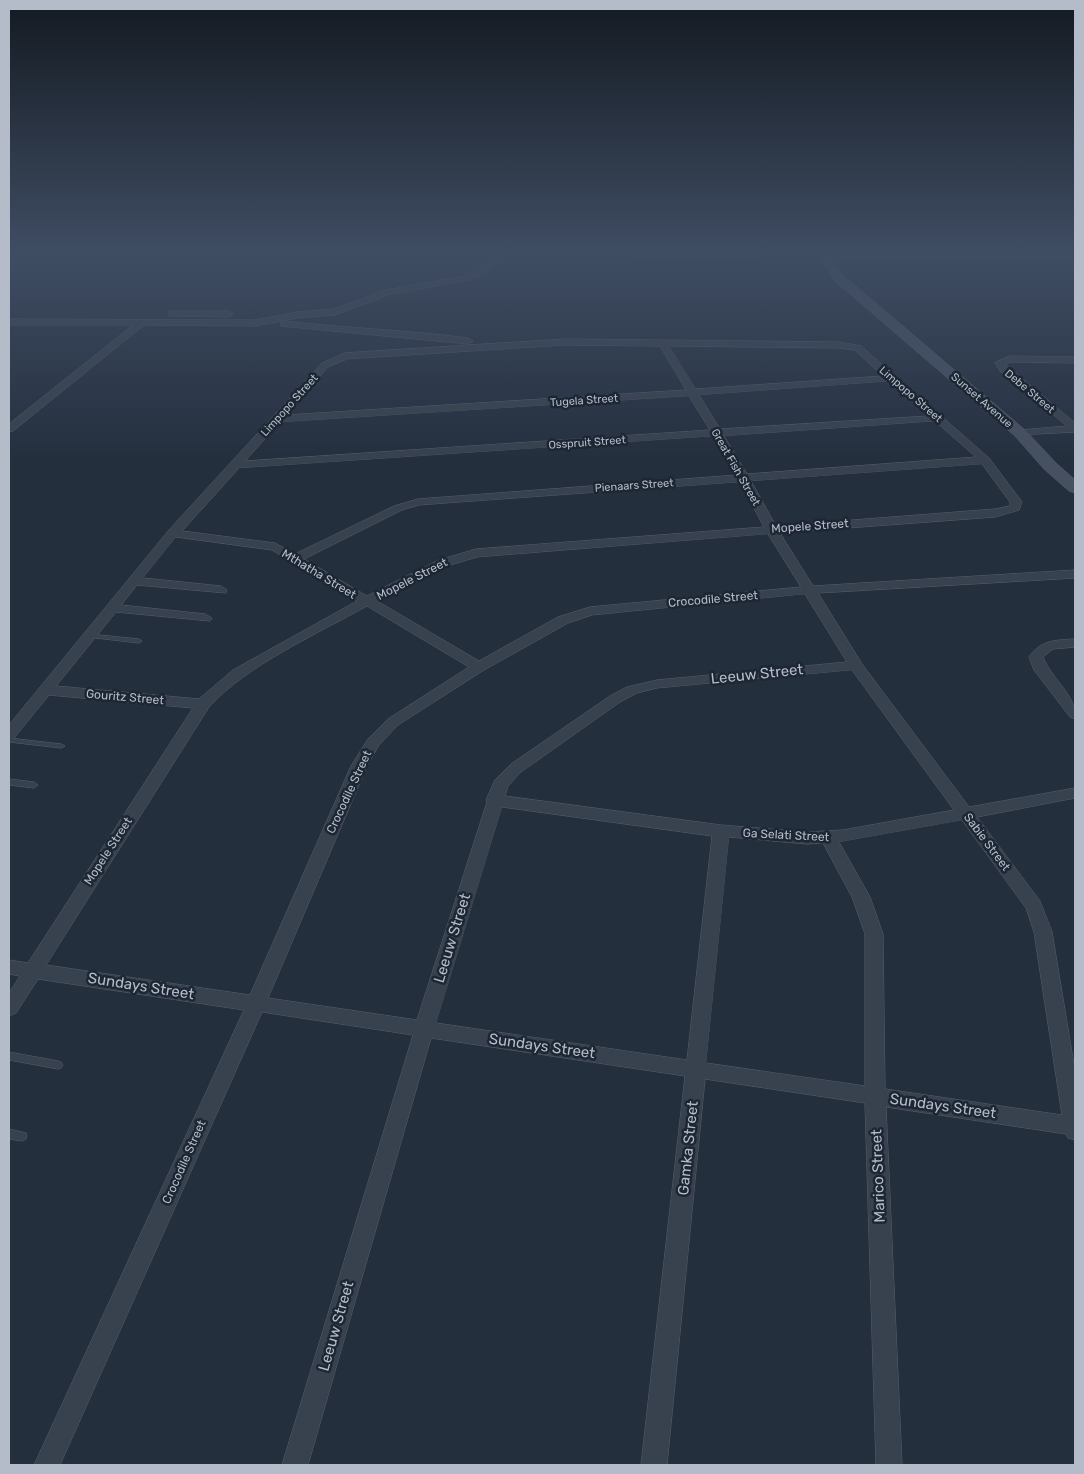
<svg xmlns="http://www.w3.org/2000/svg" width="1084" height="1474" viewBox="0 0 1084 1474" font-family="Rubik,sans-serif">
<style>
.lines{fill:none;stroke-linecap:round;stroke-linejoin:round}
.lane-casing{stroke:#565f6c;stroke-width:1}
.street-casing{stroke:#565f6c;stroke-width:1}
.secondary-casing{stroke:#565f6c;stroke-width:1}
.lane{fill:#38414e;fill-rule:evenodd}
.street{fill:#38414e;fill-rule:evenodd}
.secondary{fill:#465061;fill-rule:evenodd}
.labels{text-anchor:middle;stroke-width:5;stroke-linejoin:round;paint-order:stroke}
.far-street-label{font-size:11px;fill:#b4bcc9;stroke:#1d2633}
.street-label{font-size:12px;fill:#b4bcc9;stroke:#1d2633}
.near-street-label{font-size:15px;fill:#b4bcc9;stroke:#1d2633}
</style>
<rect width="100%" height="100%" fill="#242f3e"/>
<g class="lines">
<g class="lane-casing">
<path id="lane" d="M89 634 139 639 142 641 139 643 87 637 86 636Z
M9 738 61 744 65 746 61 748 9 742Z
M9 779 34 782 38 785 34 788 9 785Z
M9 1052 58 1061 61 1062 63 1065 61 1068 58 1069 9 1060Z
M9 1129 26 1133 27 1136 26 1139 22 1141 9 1139Z"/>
</g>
<g class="street-casing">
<path id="street" d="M497 254H505L488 272 469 280 391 294 335 315 297 318 255 326 144 325 13 431 9 432V424L133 325H9V319L255 320 297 312 334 309 386 290 464 276 482 268Z
M629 254H767L763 256H633Z
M823 254 1075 257V261L820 258V254Z
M172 311H229L233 314 229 317 169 316V312Z
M284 321C345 328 407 330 468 338L473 341 468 344 281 326V322Z
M565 339 839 342 861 346 989 458 1022 502 1019 510 995 517 780 533 813 586 1075 570V578L818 593 862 664 969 807 1075 788V798L977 817 1040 901 1052 932 1075 1071V1140L1068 1138 1066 1134 886 1107 902 1465H876L865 1103 705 1079 667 1465H641L685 1076 431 1038 308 1465H282L413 1035 262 1012 60 1465H34L244 1010 38 979 16 1013 9 1016V993L20 976 9 974V960L28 963 193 708 49 695 14 738 9 740V725L169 530 322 363 345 353ZM565 345 660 346 686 390 286 415 328 367 347 359ZM669 346 839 348 855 350 883 376 696 389ZM890 381 928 416 720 429 699 395ZM689 396 710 430 245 461 280 422ZM935 421 976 457 747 474 724 436ZM714 436 737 475 418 499 394 506 295 554 275 543 182 531 239 468ZM982 464 1010 502V506L995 509 776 526 751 481ZM740 482 764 527 476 549 439 560 367 596 304 559 402 510 419 505ZM768 534 801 587 590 607 558 617 479 661 377 601 447 566 477 557ZM176 537 272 550 357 601 233 670 199 699 56 686 116 612 210 621 212 618 205 614 121 605 137 585 226 593 227 590 221 586 143 578ZM805 594 847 662 657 680 627 687 610 696 511 764 495 780 486 800 487 802 417 1020 268 998 367 766 379 745 398 725 484 670 568 623 592 615ZM367 606 469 667 388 719 368 739 351 766 250 995 46 965 209 707C247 665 317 634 367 606ZM852 670 954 810 843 830 807 832 721 825 505 796 508 786 521 772 620 702 637 693 657 688ZM502 807 712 836 687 1060 436 1023ZM962 820 1026 908 1034 932 1062 1115 885 1089 883 934 870 897 839 842ZM729 837 807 844 823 843 852 897 865 934V1086L706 1063Z
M1010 356 1075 357V363L1011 362 1005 364 1075 423V432L1016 435 1015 433 1020 430 1067 426 1000 371 995 363Z
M1075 639V647L1053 649 1043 657C1052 680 1077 695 1075 719L1070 717 1034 670 1029 657C1040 640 1056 640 1075 639Z"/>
</g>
<g class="secondary-casing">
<path id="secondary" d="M817 254H827L844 276 1025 430 1056 463 1075 480V493L1069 491 1044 469 1015 436 836 282Z"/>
</g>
<use href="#lane" class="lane"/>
<use href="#street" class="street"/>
<use href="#secondary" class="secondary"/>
</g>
<linearGradient id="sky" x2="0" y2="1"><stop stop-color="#141a22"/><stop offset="0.55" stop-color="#3f4d63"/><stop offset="1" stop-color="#3f4d63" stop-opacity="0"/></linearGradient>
<rect width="1084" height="460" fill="url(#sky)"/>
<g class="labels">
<g class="far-street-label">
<text transform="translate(1030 391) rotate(40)" y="4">Debe Street</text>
<text transform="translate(911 394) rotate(41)" y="4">Limpopo Street</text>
<text transform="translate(584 400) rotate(-4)" y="4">Tugela Street</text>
<text transform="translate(982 400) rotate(41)" y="4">Sunset Avenue</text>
<text transform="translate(289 405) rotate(-48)" y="4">Limpopo Street</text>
<text transform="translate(587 442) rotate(-4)" y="4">Osspruit Street</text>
<text transform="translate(736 467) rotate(60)" y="4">Great Fish Street</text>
<text transform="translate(634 485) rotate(-4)" y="4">Pienaars Street</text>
</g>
<g class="street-label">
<text transform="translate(810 526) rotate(-4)" y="4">Mopele Street</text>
<text transform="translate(319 574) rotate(31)" y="4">Mthatha Street</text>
<text transform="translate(412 579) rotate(-27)" y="4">Mopele Street</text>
<text transform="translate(713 599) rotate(-5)" y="4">Crocodile Street</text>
<text transform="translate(125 697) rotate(5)" y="4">Gouritz Street</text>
<text transform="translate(349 792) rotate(-65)" y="4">Crocodile Street</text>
<text transform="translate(786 835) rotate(3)" y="4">Ga Selati Street</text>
<text transform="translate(987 842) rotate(53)" y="4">Sabie Street</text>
<text transform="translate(108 851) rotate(-57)" y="4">Mopele Street</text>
<text transform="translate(184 1162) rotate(-66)" y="4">Crocodile Street</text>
</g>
<g class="near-street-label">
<text transform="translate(757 674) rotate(-6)" y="5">Leeuw Street</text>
<text transform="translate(452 938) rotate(-73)" y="5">Leeuw Street</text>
<text transform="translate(141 986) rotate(9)" y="5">Sundays Street</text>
<text transform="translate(542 1046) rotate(8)" y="5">Sundays Street</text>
<text transform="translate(943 1106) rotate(8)" y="5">Sundays Street</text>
<text transform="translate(688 1148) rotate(-84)" y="5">Gamka Street</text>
<text transform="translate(878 1176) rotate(-92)" y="5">Marico Street</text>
<text transform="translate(336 1326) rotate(-74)" y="5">Leeuw Street</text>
</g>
</g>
<rect width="1084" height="1474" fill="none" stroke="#b4bcc9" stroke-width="20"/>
</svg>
